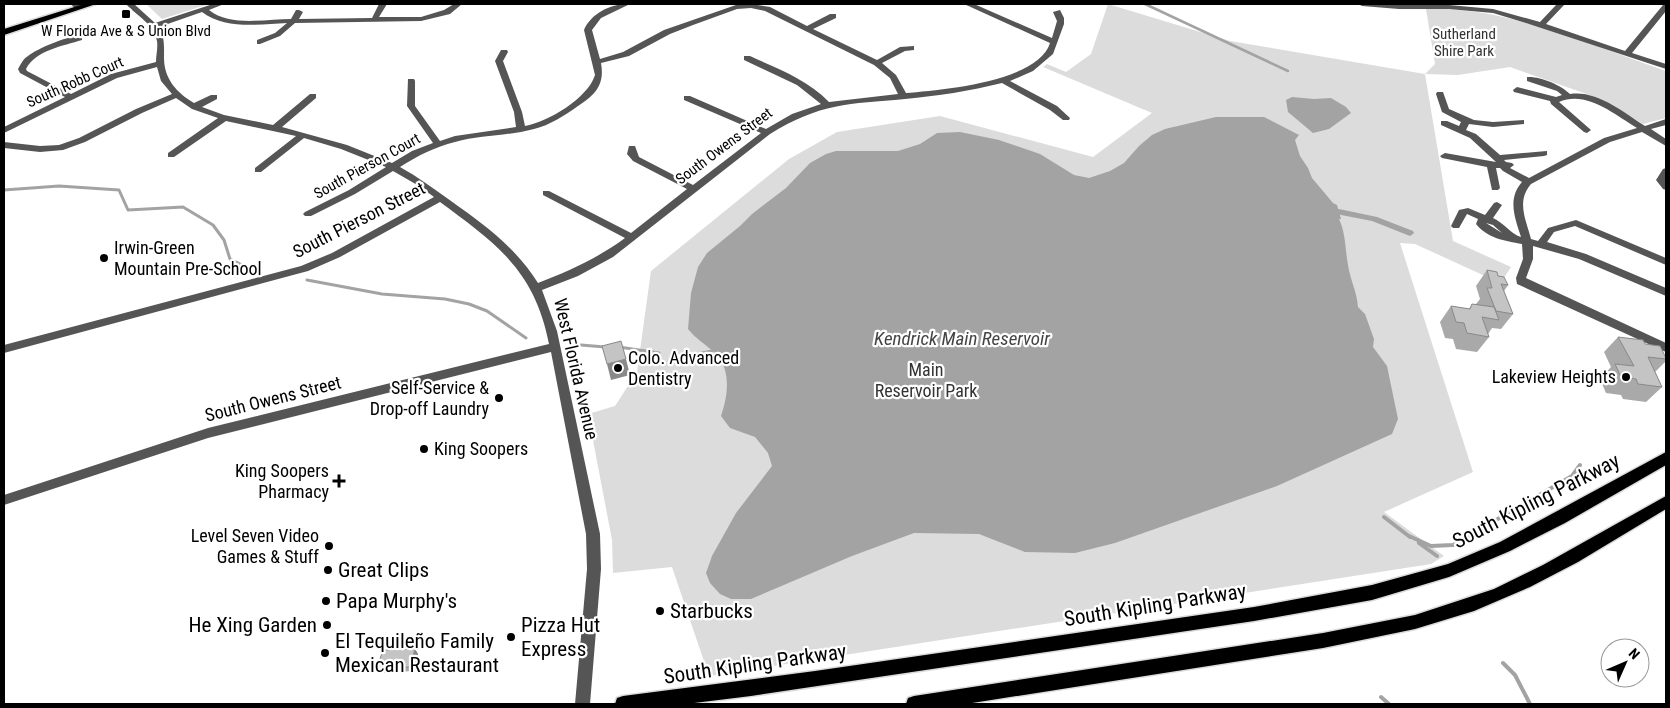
<svg xmlns="http://www.w3.org/2000/svg" width="1670" height="708" viewBox="0 0 1670 708" font-family="'Roboto Condensed',sans-serif">
<style>
.green{fill:#dcdcdc}
.water{fill:#a3a3a3}
.lines{fill:none;stroke-linecap:round;stroke-linejoin:round}
.stream-far2{stroke:#a3a3a3;stroke-width:2.5}
.stream-far1{stroke:#a3a3a3;stroke-width:3}
.stream{stroke:#a3a3a3;stroke-width:4}
.canal{fill:#a3a3a3;fill-rule:evenodd}
.major-casing{stroke:#dbdbdb;stroke-width:3}
.minor{fill:#555;fill-rule:evenodd}
.major{fill:#000;fill-rule:evenodd}
.wall{fill:#a9a9a9}
.shaded-wall{fill:#898989}
.building{fill:#c4c4c4;stroke:#898989}
.poi-dot{fill:#000;stroke:#fff;stroke-width:2}
.labels{text-anchor:middle;stroke-width:4.5;stroke-linejoin:round;paint-order:stroke}
.far-poi-label{font-size:15px;fill:#000;stroke:#fff}
.far-park-label{font-size:15px;fill:#333;stroke:#fff}
.far-street-label{font-size:15px;fill:#000;stroke:#fff}
.street-label{font-size:18px;fill:#000;stroke:#fff}
.poi-label{font-size:18px;fill:#000;stroke:#fff;text-anchor:end}
.park-label{font-size:18px;fill:#333;stroke:#fff}
.water-label{font-size:19px;font-style:italic;fill:#444;stroke:#fff}
.near-street-label{font-size:21px;fill:#000;stroke:#fff}
.near-poi-label{font-size:21px;fill:#000;stroke:#fff;text-anchor:start}
</style>
<rect width="100%" height="100%" fill="#fff"/>
<path class="green" d="M146 4H209L162 19Z
M1108 4 1230 41 1425 74 1435 64 1426 9C1506 6 1591 45 1666 71V118L1643 124 1598 98 1510 67 1458 75 1425 74 1453 241 1511 267 1504 278 1509 287 1415 244 1400 243 1473 472 1384 512 1444 556 1431 564 709 676 672 567 613 573 612 540 588 414 615 406 637 372 651 271 789 159 837 132 940 116 1093 157 1152 113 1043 67 1047 64 1066 72 1091 54Z"/>
<path class="water" d="M1292 97 1314 99 1331 98 1346 107 1351 113 1329 129 1313 133 1288 112 1286 100Z
M1216 117H1264L1299 135 1295 140 1300 156 1308 168 1312 178 1333 203 1337 205 1341 219H1339C1346 234 1345 249 1348 265 1350 279 1357 292 1358 307L1365 314 1374 339 1373 347 1387 366 1398 419 1392 434 1277 486 1115 543 1075 553 1025 552 979 534 914 533 852 556 751 599H731L720 594 710 583 706 573 712 556 736 513 772 466 768 453 755 437 730 428 721 416C728 396 732 368 714 352 705 344 696 339 688 329L691 293 698 267 707 253 740 226 752 214 786 188 810 163 826 154 836 151H898L920 144 937 133 960 132 999 140 1040 154 1074 175 1089 178 1110 171 1124 163 1139 146 1152 135 1165 129Z"/>
<g class="lines">
<path class="stream-far2" d="M1145 4 1288 71"/>
<path class="stream-far1" d="M4 190 59 186 119 190 128 210 183 207 213 225 224 240 230 259 246 267 258 270
M307 280 382 294 445 299 469 304 487 311 526 338
M581 345 605 347
M619 347 659 353
M682 357 712 351"/>
<path class="stream" d="M1384 517 1410 537
M1409 536 1431 546 1453 545 1572 476 1580 465
M1419 543 1437 556
M1503 663 1515 675 1530 704
M1381 697 1389 704"/>
<path class="canal" d="M1339 209 1377 217 1413 231 1414 233 1410 236 1372 221 1336 214 1335 212 1336 210Z"/>
<g class="major-casing">
<path id="major" d="M84 4H96L4 35V29Z
M1666 452V465L1565 523 1510 551 1449 577 1372 600 1254 621 751 696 686 704H615L617 698 623 696 815 671 1254 607 1372 585 1448 564 1500 542Z
M1666 496V509L1578 562 1530 587 1474 611 1415 629 1323 648 966 704H906L908 698 914 696 1323 633 1415 615 1494 589 1543 565Z"/>
</g>
<path class="minor" d="M71 4H79L83 8 76 10Z
M126 4H134L155 23 213 4H224L209 10C230 27 266 19 291 19L296 10H299L303 12 299 19 372 18 379 4H387L379 17H421L444 10 454 4H462L450 14 421 21 295 23 280 36 260 44H257V40L275 33 287 23C260 24 225 30 202 12L159 27C165 38 164 46 164 58 164 79 177 93 194 103L211 95H217V99L202 107 224 115 273 125 310 94H316V98L282 127 347 145 392 163 412 151 433 143 407 106 408 79H414L415 81V106L440 141 455 136 516 127 514 112 495 61 501 50H507L508 52 503 61 522 112 525 126C548 122 588 98 595 75L584 30C591 13 612 3 630 4L601 18 592 30 600 59 623 52 664 30 736 5 751 4 770 7 807 26 830 14H836V18L813 29 877 60 900 47 914 46V50L905 51 882 63 896 75 906 93C941 90 1038 82 1050 43L964 4H974L1052 38 1057 21 1053 12 1060 10 1064 18V24L1053 54 1033 71 1010 81 1057 106 1070 118 1069 120H1063L1050 110 1002 83C970 91 937 96 905 99 849 104 820 103 770 134L613 257 578 276 542 290 557 331 600 534 601 569 590 704H575L587 569 586 534 551 352 208 438 4 505V495L208 428 549 344C535 271 497 244 440 202L340 257 308 271 4 353V345L301 266 332 253 434 197 419 186 393 171 355 194 311 216H305L303 214 305 212 349 190 386 167 341 149 304 138 261 172H255V168L296 136 226 121 174 157H168V153L218 118 192 109 176 98 142 113 85 142 63 150 40 152 4 148V142L40 146 59 145 79 138 136 109 172 94 161 81 157 67 117 78 4 133V127L65 97 20 73 18 69C21 64 23 59 28 56 38 48 69 35 82 36V40C63 46 36 50 26 69L27 71 71 94 111 74 156 62C156 55 158 48 157 41 154 24 137 16 126 4ZM751 8 765 11 874 65 890 78 898 94 829 102C807 79 778 69 750 56H744V60L797 85 821 104 792 114 766 129 690 96H684V100L761 133 693 185 639 157 635 146H629L627 154 633 161 687 189 631 233 549 191H543V195L625 238C598 258 569 271 538 283 516 248 485 225 451 201 434 189 418 177 400 167 417 156 435 147 455 142 481 135 508 136 534 129 550 125 564 116 578 106 595 95 605 85 601 63L629 56 670 34 693 25 737 9Z
M1358 4 1449 5 1493 9 1540 22 1557 4H1565L1546 24 1625 51 1663 5H1666V11L1632 53 1666 64V69L1526 23 1493 13 1449 9H1399L1362 6Z
M1527 77C1540 76 1561 85 1570 94 1597 90 1623 112 1645 126L1666 119V125L1651 129 1666 139V146L1642 132 1610 142 1531 184C1516 201 1526 220 1531 239L1538 241 1548 228 1576 220 1666 258V265L1575 226 1554 232 1547 242 1586 254 1666 288V296L1579 259 1533 246V259L1526 278 1666 343V352L1517 284 1516 278 1523 259 1522 244C1505 241 1487 238 1476 224L1478 219 1467 214 1459 228H1453L1451 226 1459 210 1468 208 1485 215 1494 203 1497 202 1502 205 1493 218C1503 222 1512 235 1521 237 1515 218 1507 199 1522 182L1503 171 1500 168H1496L1500 188 1498 190H1492L1487 167 1442 158 1440 156 1445 153 1496 162 1470 138 1441 125V121H1447L1459 126 1461 122 1442 112 1436 94 1437 92H1443L1449 109 1474 120 1493 122 1524 120V124L1493 127 1469 124 1466 130 1476 134 1500 155 1547 151V155L1544 156 1504 160 1506 162 1512 163 1514 165 1510 168 1529 178 1604 138 1637 128C1614 114 1586 90 1559 102L1591 130 1587 133 1584 132 1551 104 1550 101 1514 92 1513 90 1517 87 1556 97 1562 95 1557 91 1527 81ZM1486 223 1493 225 1502 233Z
M1666 168V190L1663 189 1656 180 1663 169Z"/>
<use href="#major" class="major"/>
</g>
<path class="wall" d="M1487 270 1498 276 1508 285 1504 291 1513 314 1501 329 1492 328 1488 334 1489 337 1477 352 1456 349 1453 339 1445 338 1440 322 1451 306 1469 309 1472 304 1476 305V304L1480 299 1476 286Z
M1618 337 1645 344 1666 358V361L1655 372 1662 387 1646 402 1623 399 1621 395 1606 393 1600 379 1611 367 1604 352Z
M415 649 418 654 413 671 381 673 377 668Z"/>
<path class="shaded-wall" d="M626 359 630 375 611 380 607 364Z
M415 649 418 654 413 671 410 667Z"/>
<path class="building" d="M1487 270 1497 272 1498 276 1504 277 1508 285 1501 284 1513 314 1496 311 1487 288H1492Z
M1472 304 1494 307 1499 320 1482 317 1489 337 1467 333 1464 323 1456 322 1451 306 1470 309Z
M1618 337 1643 340 1645 344 1660 346 1666 358V359L1648 357 1662 387 1638 384 1636 379 1621 377 1615 364 1634 366Z
M621 341 626 359 607 364 602 346Z
M415 649 410 667 377 668 383 650Z"/>
<g class="poi-dot">
<rect x="121" y="9" width="10" height="10" rx="2.5"/>
<circle cx="104" cy="258" r="5"/>
<circle cx="618" cy="368" r="5"/>
<circle cx="1626" cy="377" r="5"/>
<circle cx="499" cy="398" r="5"/>
<circle cx="424" cy="449" r="5"/>
<path d="M336.5 473.5h5v5h5v5h-5v5h-5v-5h-5v-5h5z"/>
<circle cx="329" cy="546" r="5"/>
<circle cx="328" cy="570" r="5"/>
<circle cx="326" cy="601" r="5"/>
<circle cx="660" cy="611" r="5"/>
<circle cx="327" cy="625" r="5"/>
<circle cx="511" cy="637" r="5"/>
<circle cx="325" cy="653" r="5"/>
</g>
<g class="labels">
<g class="far-poi-label">
<text x="126" y="36">W Florida Ave &amp; S Union Blvd</text>
</g>
<g class="far-park-label">
<text x="1464" y="39">Sutherland<tspan x="1464" dy="17">Shire Park</tspan></text>
</g>
<g class="far-street-label">
<text transform="translate(75 82) rotate(-24)" y="5">South Robb Court</text>
<text transform="translate(724 146) rotate(-37)" y="5">South Owens Street</text>
<text transform="translate(367 166) rotate(-29)" y="5">South Pierson Court</text>
</g>
<g class="street-label">
<text transform="translate(359 220) rotate(-27)" y="6">South Pierson Street</text>
<text transform="translate(576 369) rotate(77)" y="6">West Florida Avenue</text>
<text transform="translate(273 399) rotate(-14)" y="6">South Owens Street</text>
</g>
<g class="poi-label">
<text x="114" y="254" text-anchor="start">Irwin-Green<tspan x="114" dy="21">Mountain Pre-School</tspan></text>
<text x="628" y="364" text-anchor="start">Colo. Advanced<tspan x="628" dy="21">Dentistry</tspan></text>
<text x="1616" y="383">Lakeview Heights</text>
<text x="489" y="394">Self-Service &amp;<tspan x="489" dy="21">Drop-off Laundry</tspan></text>
<text x="434" y="455" text-anchor="start">King Soopers</text>
<text x="329" y="477">King Soopers<tspan x="329" dy="21">Pharmacy</tspan></text>
<text x="319" y="542">Level Seven Video<tspan x="319" dy="21">Games &amp; Stuff</tspan></text>
</g>
<g class="park-label">
<text x="926" y="376">Main<tspan x="926" dy="21">Reservoir Park</tspan></text>
</g>
<g class="water-label">
<text x="962" y="345">Kendrick Main Reservoir</text>
</g>
<g class="near-street-label">
<text transform="translate(1536 501) rotate(-27)" y="7">South Kipling Parkway</text>
<text transform="translate(1155 605) rotate(-9)" y="7">South Kipling Parkway</text>
<text transform="translate(755 664) rotate(-8)" y="7">South Kipling Parkway</text>
</g>
<g class="near-poi-label">
<text x="338" y="577">Great Clips</text>
<text x="336" y="608">Papa Murphy's</text>
<text x="670" y="618">Starbucks</text>
<text x="317" y="632" text-anchor="end">He Xing Garden</text>
<text x="521" y="632">Pizza Hut<tspan x="521" dy="24">Express</tspan></text>
<text x="335" y="648">El Tequileño Family<tspan x="335" dy="24">Mexican Restaurant</tspan></text>
</g>
</g>
<rect width="1670" height="708" fill="none" stroke="#000000" stroke-width="10"/>
<g transform="translate(1625 663) rotate(45)"><circle r="24" fill="#ffffff" stroke="#999999"/>
<path d="M0-4L9 19L0 12L-9 19Z" fill="#000000"/>
<text y="-8" font-size="14" font-weight="bold" text-anchor="middle" fill="#000000">N</text>
</g>
</svg>
